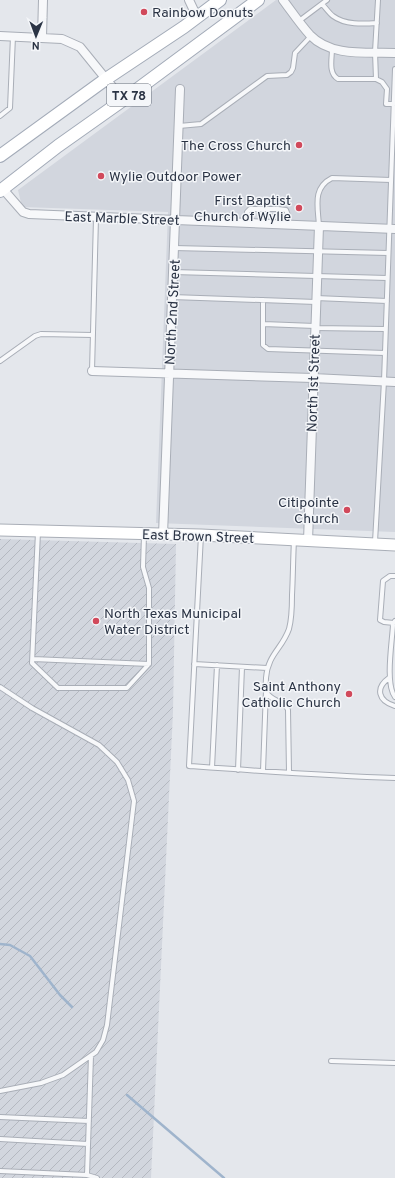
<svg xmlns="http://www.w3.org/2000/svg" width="395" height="1178" viewBox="0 0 395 1178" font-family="Overpass,sans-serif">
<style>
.built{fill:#d2d6de}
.industrial{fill:url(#industrial-furrows)}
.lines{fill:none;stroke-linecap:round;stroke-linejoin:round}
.stream{stroke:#9fb4cc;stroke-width:2.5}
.lane-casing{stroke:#a9aeb7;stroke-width:6}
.street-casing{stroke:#a9aeb7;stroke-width:10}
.secondary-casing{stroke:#a9aeb7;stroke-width:13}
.primary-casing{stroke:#a3abb8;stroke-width:14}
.lane{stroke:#f7f8fa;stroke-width:4}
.street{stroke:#f7f8fa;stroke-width:8}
.secondary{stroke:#fff;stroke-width:11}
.primary{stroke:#fff;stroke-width:12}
.poi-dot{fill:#d1495b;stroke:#f4f6f9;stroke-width:1.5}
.labels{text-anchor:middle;stroke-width:3;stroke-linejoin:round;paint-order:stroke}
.shield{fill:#f4f6f9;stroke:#676e7b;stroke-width:1}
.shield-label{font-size:13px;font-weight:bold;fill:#2b3445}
.poi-label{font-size:14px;fill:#2b3445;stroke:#f4f6f9;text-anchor:end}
.street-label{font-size:14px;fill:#2b3445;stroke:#f4f6f9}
</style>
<defs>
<pattern id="industrial-furrows" width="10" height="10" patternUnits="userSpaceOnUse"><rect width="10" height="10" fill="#d2d6de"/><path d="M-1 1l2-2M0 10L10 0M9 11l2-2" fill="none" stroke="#b4b8c0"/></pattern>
</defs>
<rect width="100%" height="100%" fill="#e4e7ec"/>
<path class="built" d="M276 0H395V532L156 523 168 212 22 207 18 190Z"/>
<path class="industrial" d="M0 539 176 544 173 712 151 1178H0Z"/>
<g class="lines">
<path class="stream" d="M0 944 10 945 30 956 60 995 72 1007
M127 1095 224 1178"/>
<g class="lane-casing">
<path id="lane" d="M378 0 375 52 376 79 382 82 387 89 386 104H394
M322 4C325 7 329 13 333 16 345 25 363 24 377 23
M299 21 327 0
M332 49C332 59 328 73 338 79H376
M0 116 10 108 13 36
M179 126 201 124 267 76 287 75 291 72 293 68 295 53 311 36
M247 223V212L250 209H278L286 210 288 215V224
M319 226C318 207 312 188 332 178L391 180
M174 248 388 253
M173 272 387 278
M172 297 316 302
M316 298 387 301
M263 300V345L268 349 385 353
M263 324 315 326
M315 328 385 329
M0 361 35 336 41 334 93 335
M92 371 96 218
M38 532 32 663 58 688H127L149 664V588L143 567 144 535
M201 535 189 766C258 771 326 776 395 778
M375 542 384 381 395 69
M395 621 393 625C392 643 385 684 395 697
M394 623 384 622 380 620 383 581 390 576H395
M33 659 149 664
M194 664 267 668
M389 678C375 688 378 701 395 706
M0 687 32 708 99 745 117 762 128 780 134 801 107 1025 103 1040 96 1052 63 1075 41 1083 0 1091
M212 768 217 665
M238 770 242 667
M263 771 266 690
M289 772 288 710C285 700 270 702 266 691 265 687 266 682 266 678 268 654 282 649 289 629 292 618 292 606 292 595 293 577 293 559 294 540
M331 1061 395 1063
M0 1117 89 1121
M0 1139 88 1144
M0 1171 87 1175 97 1178
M87 1175 91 1056"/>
</g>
<g class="street-casing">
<path id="street" d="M189 0 197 17
M283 0C292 12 300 24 310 35 331 57 366 52 395 53
M0 36 62 39 80 47 123 100
M42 37 43 0
M3 189 23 212 29 214 395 229
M92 371 313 378 395 382
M163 535 180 89
M308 541 319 226"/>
</g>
<g class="secondary-casing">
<path id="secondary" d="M0 530 201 535 395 545"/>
</g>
<g class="primary-casing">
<path id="primary" d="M0 156 106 79 184 27 220 0
M0 191 58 146 123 100 258 0"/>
</g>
<use href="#lane" class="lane"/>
<use href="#street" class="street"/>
<use href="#secondary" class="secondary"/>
<use href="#primary" class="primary"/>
</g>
<g class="poi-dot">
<circle cx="144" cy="12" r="4"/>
<circle cx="299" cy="145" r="4"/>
<circle cx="101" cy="176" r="4"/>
<circle cx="299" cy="208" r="4"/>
<circle cx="347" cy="510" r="4"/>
<circle cx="96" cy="621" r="4"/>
<circle cx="349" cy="694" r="4"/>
</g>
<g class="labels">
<rect class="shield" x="107" y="84" width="44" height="22" rx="3"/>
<g class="shield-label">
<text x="129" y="100">TX 78</text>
</g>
<g class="poi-label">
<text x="152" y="17" text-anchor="start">Rainbow Donuts</text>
<text x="291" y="150">The Cross Church</text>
<text x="109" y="181" text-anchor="start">Wylie Outdoor Power</text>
<text x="291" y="205">First Baptist<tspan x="291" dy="16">Church of Wylie</tspan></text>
<text x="339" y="507">Citipointe<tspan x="339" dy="16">Church</tspan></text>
<text x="104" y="618" text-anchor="start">North Texas Municipal<tspan x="104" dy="16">Water District</tspan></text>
<text x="341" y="691">Saint Anthony<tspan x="341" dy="16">Catholic Church</tspan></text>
</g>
<g class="street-label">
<text transform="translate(122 218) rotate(2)" y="5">East Marble Street</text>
<text transform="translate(172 312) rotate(-87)" y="5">North 2nd Street</text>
<text transform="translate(313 383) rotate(-88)" y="5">North 1st Street</text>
<text transform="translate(198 536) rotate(2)" y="5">East Brown Street</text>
</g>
</g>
<g transform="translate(36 36) rotate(181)" stroke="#f4f6f9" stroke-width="3" paint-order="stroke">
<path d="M0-3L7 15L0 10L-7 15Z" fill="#2b3445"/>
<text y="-6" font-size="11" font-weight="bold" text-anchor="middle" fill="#2b3445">N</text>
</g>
</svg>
